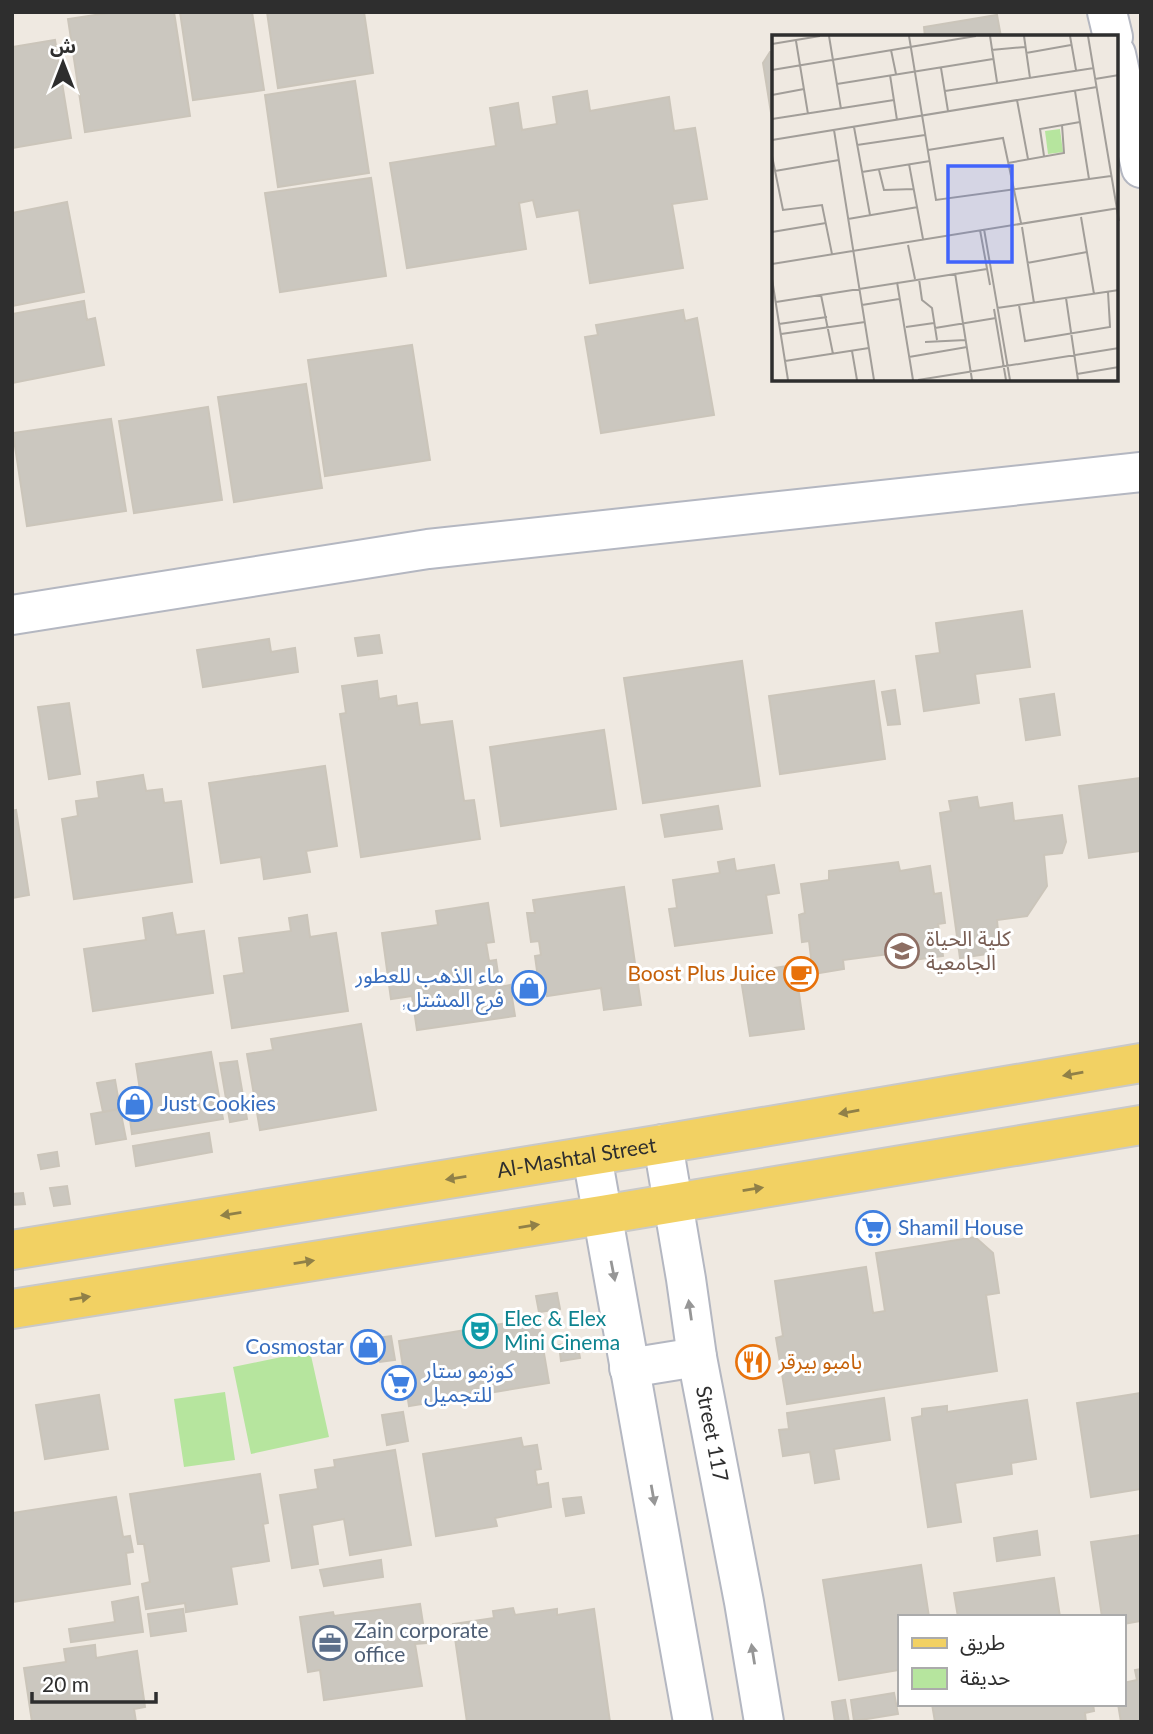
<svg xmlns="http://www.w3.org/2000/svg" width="1153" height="1734" viewBox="0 0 1153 1734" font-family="Lato,'Noto Sans Arabic',sans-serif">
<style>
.green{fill:#b6e59e}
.building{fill:#cbc7bf;stroke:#cbc5ba;stroke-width:2}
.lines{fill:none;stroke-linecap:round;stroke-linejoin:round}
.minor-casing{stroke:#b4b7c1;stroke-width:42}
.major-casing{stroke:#c9c9c9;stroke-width:42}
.minor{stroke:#fff;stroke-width:38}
.major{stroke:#f2d163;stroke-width:38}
.oneway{fill:#908048}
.oneway2{fill:#969696}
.labels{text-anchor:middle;stroke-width:6;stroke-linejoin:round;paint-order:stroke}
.education-label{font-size:21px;fill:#785e54;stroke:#fff;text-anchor:start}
.food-label{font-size:21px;fill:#c56008;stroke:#fff;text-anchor:end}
.shop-label{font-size:21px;fill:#366cbe;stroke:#fff;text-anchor:start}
.street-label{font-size:21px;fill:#2e2e2e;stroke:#fff}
.culture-label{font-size:21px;fill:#0d838f;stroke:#fff;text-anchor:start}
.service-label{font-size:21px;fill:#4e5e75;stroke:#fff;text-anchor:start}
.inset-road{fill:none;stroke:#a29e99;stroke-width:2}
.view{fill:#4264fb;fill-opacity:0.15;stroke:#4264fb;stroke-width:3.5}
.inset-edge{fill:none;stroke:#2e2e2e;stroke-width:3.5}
</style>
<rect width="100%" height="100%" fill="#efe9e1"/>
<path class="green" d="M310 1351 329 1437 251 1454 233 1367Z
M225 1392 235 1460 184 1467 174 1399Z"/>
<path class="building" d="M115 12H174L190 116 85 132 68 19Z
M180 12H252L264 90 193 100Z
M267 12H364L373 73 278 88Z
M997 15 1001 37H925L924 27Z
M55 40 71 138 12 148V47Z
M770 52H773V125L763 63Z
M355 81 369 173 278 187 265 95Z
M587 91 590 111 669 97 674 131 695 128 707 199 672 204 683 268 590 283 579 210 537 217 533 200 519 203 526 249 407 268 390 163 496 146 490 108 518 103 522 130 557 124 553 97Z
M371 178 386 276 280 292 265 193Z
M67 202 84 292 12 306V213Z
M84 301 87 320 95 318 104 365 12 383V314Z
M683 310 685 321 697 318 714 415 601 433 585 337 598 335 596 325Z
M412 345 430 460 325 476 308 360Z
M306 384 322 488 234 502 218 397Z
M208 407 222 500 134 513 119 421Z
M111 419 126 511 27 526 13 433Z
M1022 611 1030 667 975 674 979 703 924 711 916 656 940 653 936 623Z
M379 635 382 653 358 656 355 638Z
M269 639 271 652 295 648 298 672 203 687 197 650Z
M742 661 760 786 643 803 624 678Z
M377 681 379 699 396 696 397 706 417 703 420 725 452 721 464 801 474 800 480 839 361 857 340 714 346 713 342 686Z
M874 681 885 759 780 774 769 696Z
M895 690 900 724 888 725 882 692Z
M1054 694 1060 735 1026 740 1020 699Z
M69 703 80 774 49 779 38 707Z
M604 730 616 809 501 826 490 747Z
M325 766 337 846 306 851 310 872 264 879 261 857 221 863 209 783Z
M143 775 146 791 162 789 164 803 181 801 192 882 74 899 62 819 78 816 76 801 99 798 97 782Z
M1141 778V851L1089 858 1079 786Z
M977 797 979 808 1012 803 1014 821 1062 815 1066 842 1062 853 1044 855 1047 886 1027 916 997 920 999 942 993 953 960 958 940 813 951 811 949 801Z
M718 806 722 829 665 837 661 815Z
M16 810 29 895 12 898V811Z
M734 859 736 871 774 865 779 893 766 895 772 933 675 946 669 909 677 908 673 880 720 873 718 862Z
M898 862 900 871 930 866 934 894 941 893 945 923 938 924 943 956 914 960 912 951 843 960 844 969 813 974 809 941 802 942 799 915 805 913 801 884 829 880V871Z
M624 887 641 1005 604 1010 601 988 547 996 545 984 539 985 535 956 541 955 539 941 531 942 527 913H535L533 900Z
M488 903 494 942 486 943 489 961 496 960 500 987 510 985 515 1016 417 1030 412 996 391 999 382 933 438 925 436 911Z
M172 913 176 935 204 931 213 993 93 1011 84 949 146 940 143 918Z
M307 915 310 937 336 933 348 1011 232 1028 224 976 244 973 239 938 291 931 289 918Z
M795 965 804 1029 750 1036 740 973Z
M361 1024 376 1110 260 1130 247 1054 273 1050 271 1039Z
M211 1052 223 1119 132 1134 128 1105 142 1103 136 1064Z
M237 1061 247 1119 230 1122 220 1063Z
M115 1080 120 1109 103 1112 97 1083Z
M120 1109 126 1139 96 1144 91 1114Z
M209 1133 212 1152 136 1166 133 1146Z
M57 1152 59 1166 41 1169 38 1155Z
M67 1186 70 1204 54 1206 50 1188Z
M23 1193 25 1204 12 1205V1194Z
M975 1237 993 1253 999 1293 986 1295 997 1371 787 1404 776 1338 783 1336 775 1281 866 1267 873 1313 885 1311 876 1253Z
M557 1293 560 1309 539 1312 536 1296Z
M538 1318 549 1383 409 1406 399 1341Z
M391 1336 395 1360 380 1362 376 1338Z
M577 1342 580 1358 561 1361 559 1345Z
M1141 1393V1489L1091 1497 1077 1403Z
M99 1395 108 1449 45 1459 36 1405Z
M884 1398 890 1440 834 1449 839 1479 815 1483 810 1452 783 1456 779 1430 789 1429 787 1413Z
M1027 1400 1036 1459 1011 1463 1012 1474 955 1483 961 1522 928 1527 912 1418 922 1416V1409L947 1406V1412Z
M403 1412 408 1441 387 1445 382 1415Z
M521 1438 523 1447 537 1445 541 1469 535 1470 537 1485 548 1483 551 1507 495 1518 497 1526 436 1536 423 1454Z
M395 1450 411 1545 350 1555 344 1519 312 1525 318 1564 292 1568 280 1495 318 1489 315 1470 335 1467 334 1460Z
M260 1474 268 1523 263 1524 269 1561 231 1567 237 1604 186 1612 185 1603 146 1609 142 1584 150 1582 144 1544H138L130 1494Z
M116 1497 123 1537 130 1536 133 1552 126 1553 130 1584 12 1602V1513Z
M581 1497 584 1513 566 1516 563 1499Z
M1037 1531 1040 1555 997 1561 994 1538Z
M1141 1535V1621L1123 1624V1617H1102L1091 1542Z
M381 1560 383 1577 324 1586 320 1570Z
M921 1565 929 1617H899V1670L839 1680 823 1580Z
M1054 1578 1060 1617H958L954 1593Z
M138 1597 143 1632 71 1642 69 1629 115 1622 112 1602Z
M420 1604 426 1643 415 1644 422 1686 324 1700 320 1670 308 1672 300 1617 333 1612 334 1616Z
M513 1608 515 1615 557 1609V1615L594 1609 610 1722H467L453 1624 494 1618 493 1611Z
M183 1609 186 1631 151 1636 148 1614Z
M95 1645 96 1658 137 1651 145 1707 134 1709 136 1722H32L24 1668 66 1662 64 1649Z
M1141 1669V1722H1121L1118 1704H1123V1683L1137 1680 1135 1670Z
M894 1693 898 1714 854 1721 851 1700Z
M845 1700 849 1722H835L832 1702Z
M932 1704H1093L1094 1711 1085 1713 1086 1722H935Z"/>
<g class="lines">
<g class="minor-casing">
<g id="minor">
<path d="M1107 12 1113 37"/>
<path d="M1116 54 1141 168"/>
<path d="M12 615 428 549 1141 472"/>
<path id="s1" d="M663 1144 686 1279 697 1357 744 1602 764 1722"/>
<path d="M592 1156 693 1722"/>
<path d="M629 1368 697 1357"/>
</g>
</g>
<g class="major-casing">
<g id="major">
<path id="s2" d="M12 1250 663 1144 1141 1063"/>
<path d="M12 1309 602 1215 1141 1125"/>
</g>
</g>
<use href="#minor" class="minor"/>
<use href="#major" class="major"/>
</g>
<defs><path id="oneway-solid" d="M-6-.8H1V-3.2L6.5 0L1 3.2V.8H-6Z" transform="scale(1.75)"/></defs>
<g class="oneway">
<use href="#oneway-solid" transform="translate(1073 1074) rotate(170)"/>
<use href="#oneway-solid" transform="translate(849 1112) rotate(170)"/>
<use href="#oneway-solid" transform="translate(456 1178) rotate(171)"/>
<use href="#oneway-solid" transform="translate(753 1189) rotate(-9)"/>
<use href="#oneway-solid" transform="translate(231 1214) rotate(171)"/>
<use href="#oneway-solid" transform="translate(529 1226) rotate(-9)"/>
<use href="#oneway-solid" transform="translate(304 1262) rotate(-9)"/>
<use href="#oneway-solid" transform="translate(80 1298) rotate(-9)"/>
</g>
<g class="oneway2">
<use href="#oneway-solid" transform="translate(613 1271) rotate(79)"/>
<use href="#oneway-solid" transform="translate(690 1310) rotate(-98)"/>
<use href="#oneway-solid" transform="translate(653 1495) rotate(80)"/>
<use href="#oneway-solid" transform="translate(753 1654) rotate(-99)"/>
</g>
<defs>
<g id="university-ring" transform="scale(1.75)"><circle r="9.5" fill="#fff" stroke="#8d6e63" stroke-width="1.5"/><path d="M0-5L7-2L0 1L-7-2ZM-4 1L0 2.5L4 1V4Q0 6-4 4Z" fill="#8d6e63"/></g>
<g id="cafe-ring" transform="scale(1.75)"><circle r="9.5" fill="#fff" stroke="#e8710a" stroke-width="1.5"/><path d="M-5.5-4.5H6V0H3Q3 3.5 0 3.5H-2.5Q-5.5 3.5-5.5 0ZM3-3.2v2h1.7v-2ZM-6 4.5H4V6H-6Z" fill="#e8710a"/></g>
<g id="shop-ring" transform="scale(1.75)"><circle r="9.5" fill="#fff" stroke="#3f7fe0" stroke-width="1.5"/><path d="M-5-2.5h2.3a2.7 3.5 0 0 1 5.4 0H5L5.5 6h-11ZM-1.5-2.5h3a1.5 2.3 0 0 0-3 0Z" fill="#3f7fe0"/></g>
<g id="supermarket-ring" transform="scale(1.75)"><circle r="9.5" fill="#fff" stroke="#3f7fe0" stroke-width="1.5"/><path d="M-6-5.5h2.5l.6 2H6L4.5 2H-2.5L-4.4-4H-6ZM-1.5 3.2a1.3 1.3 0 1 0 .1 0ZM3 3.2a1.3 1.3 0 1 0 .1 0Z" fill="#3f7fe0"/></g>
<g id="theatre-ring" transform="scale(1.75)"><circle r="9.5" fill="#fff" stroke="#0f9aa8" stroke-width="1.5"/><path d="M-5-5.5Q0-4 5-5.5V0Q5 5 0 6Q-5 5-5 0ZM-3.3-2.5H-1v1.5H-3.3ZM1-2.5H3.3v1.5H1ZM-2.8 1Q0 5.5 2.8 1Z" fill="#0f9aa8"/></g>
<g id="restaurant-ring" transform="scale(1.75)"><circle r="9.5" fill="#fff" stroke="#e8710a" stroke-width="1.5"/><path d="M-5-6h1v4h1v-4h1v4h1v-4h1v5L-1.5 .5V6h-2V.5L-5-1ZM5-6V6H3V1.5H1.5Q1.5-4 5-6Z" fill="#e8710a"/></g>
<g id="office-ring" transform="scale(1.75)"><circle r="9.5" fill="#fff" stroke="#5c6f8a" stroke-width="1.5"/><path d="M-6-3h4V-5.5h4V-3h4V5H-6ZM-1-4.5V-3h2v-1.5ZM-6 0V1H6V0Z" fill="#5c6f8a"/></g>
</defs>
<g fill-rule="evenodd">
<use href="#university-ring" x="902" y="951"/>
<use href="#cafe-ring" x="801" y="974"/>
<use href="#shop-ring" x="529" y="988"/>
<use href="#shop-ring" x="135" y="1104"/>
<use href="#supermarket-ring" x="873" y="1228"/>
<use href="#theatre-ring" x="480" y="1331"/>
<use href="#shop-ring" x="368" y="1347"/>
<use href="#restaurant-ring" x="753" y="1362"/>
<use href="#supermarket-ring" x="399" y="1383"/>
<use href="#office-ring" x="330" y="1643"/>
</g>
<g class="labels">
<g class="education-label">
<text x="926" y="946">كلية الحياة<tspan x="926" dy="24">الجامعية</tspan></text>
</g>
<g class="food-label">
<text x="776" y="981">Boost Plus Juice</text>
<text x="778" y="1369" text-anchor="start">بامبو بيرقر</text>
</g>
<g class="shop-label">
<text x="504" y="983" text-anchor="end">ماء الذهب للعطور<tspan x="504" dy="24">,فرع المشتل</tspan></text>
<text x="160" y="1111">Just Cookies</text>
<text x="898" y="1235">Shamil House</text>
<text x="344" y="1354" text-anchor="end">Cosmostar</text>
<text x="424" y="1378">كوزمو ستار<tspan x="424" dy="24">للتجميل</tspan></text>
</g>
<g class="street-label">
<text dy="7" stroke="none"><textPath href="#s2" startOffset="572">Al-Mashtal Street</textPath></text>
<text dy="7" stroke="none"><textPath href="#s1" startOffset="294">Street 117</textPath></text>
</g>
<g class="culture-label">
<text x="504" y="1326">Elec &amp; Elex<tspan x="504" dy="24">Mini Cinema</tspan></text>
</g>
<g class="service-label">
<text x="354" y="1638">Zain corporate<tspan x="354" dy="24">office</tspan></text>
</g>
</g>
<g transform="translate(772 35)">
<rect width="346" height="346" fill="#efe9e1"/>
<path d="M288 94 291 117 276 119 273 96Z" fill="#b6e59e"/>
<path class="inset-road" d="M57 1 69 74M137 1 164 165 339 141M218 1 225 47M252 1 258 43M298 1 304 35M316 1 347 186M24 6 36 79M0 9 48 1M119 15 124 39M219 15 253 12M254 18 299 10M169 33 176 76M0 35 204 1M118 40 125 85M323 44 347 40M65 49 221 24M173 56 322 33M303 56 317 144M0 60 32 54M245 65 256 124M0 84 122 65M82 92 98 180M62 95 102 345M0 105 325 52M85 110 153 100M156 115 231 103 249 188M0 121 11 175 50 170 60 219M272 121 268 94 308 87M236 128 292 118 290 90M137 129 151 204M107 135 112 155 142 154M3 136 67 125M90 137 158 126M309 182 322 259M76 184 146 172M250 192 262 268M212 194 238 345M208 195 218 250M0 197 54 188M136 210 143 244M255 228 315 217M0 229 347 173M183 238 200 345M0 244 16 345M147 244 150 265 160 273 165 305M125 247 141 345M49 260 61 319M294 263 306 345M4 267 215 234M90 270 127 264M247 270 253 306 338 292 336 257M225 273 347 255M222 274 234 345M7 289 55 282M134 292 162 288M163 293 224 283M9 299 93 287M153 307 194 305M80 316 85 345M137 322 195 312M13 326 97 313M305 339 347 332M146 345 347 313"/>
<path class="view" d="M176 131H240V227H176Z"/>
<rect width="346" height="346" class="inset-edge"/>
</g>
<rect width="1153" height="1734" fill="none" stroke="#2e2e2e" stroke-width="28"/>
<rect x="898" y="1615" width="228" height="91" fill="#ffffff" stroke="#ababab" stroke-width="2"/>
<rect x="912" y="1638" width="35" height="10" fill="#f2d163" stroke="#ababab" stroke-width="2"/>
<text x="960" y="1650" font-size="21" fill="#2e2e2e">طريق</text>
<rect x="912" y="1668" width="35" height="21" fill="#b6e59e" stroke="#ababab" stroke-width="2"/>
<text x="960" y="1685" font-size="21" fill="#2e2e2e">حديقة</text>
<g transform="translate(63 63)" stroke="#ffffff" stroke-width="5" paint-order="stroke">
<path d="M0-5L12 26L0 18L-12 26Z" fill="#2e2e2e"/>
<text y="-10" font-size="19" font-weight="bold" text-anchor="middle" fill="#2e2e2e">ش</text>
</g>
<path d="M32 1692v10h124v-10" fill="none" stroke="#2e2e2e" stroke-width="3.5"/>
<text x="42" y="1692" font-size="21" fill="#2e2e2e" stroke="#ffffff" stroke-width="5" paint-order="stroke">20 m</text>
</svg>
